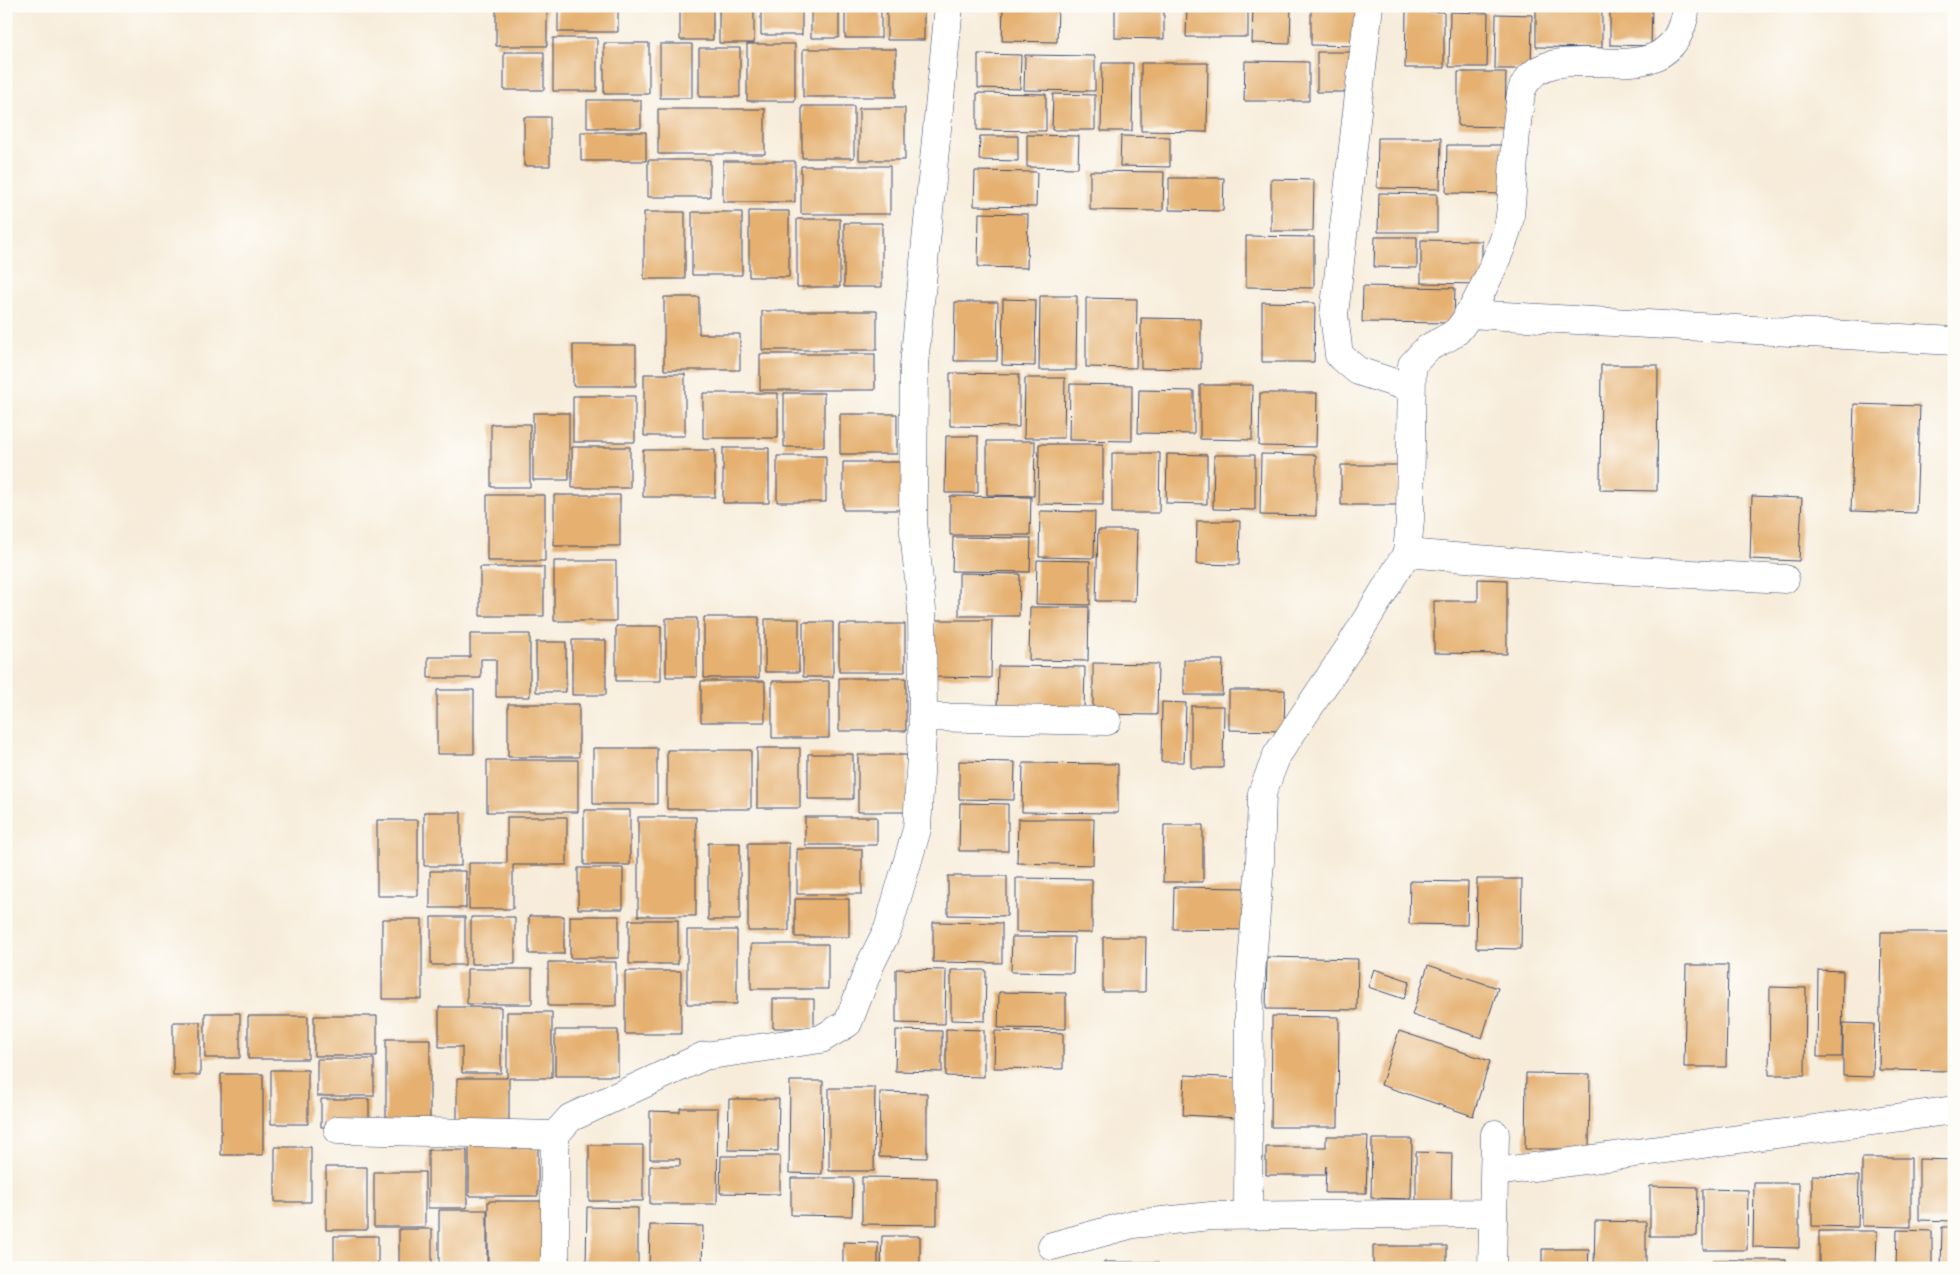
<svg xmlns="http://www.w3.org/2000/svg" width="1960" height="1274" viewBox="0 0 1960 1274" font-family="'Shantell Sans',sans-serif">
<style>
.building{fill:#e5b06f}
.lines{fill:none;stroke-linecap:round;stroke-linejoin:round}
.street-casing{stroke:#3c4b71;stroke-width:29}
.street{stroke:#fff;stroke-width:28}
</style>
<rect width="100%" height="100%" fill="#fdfcf7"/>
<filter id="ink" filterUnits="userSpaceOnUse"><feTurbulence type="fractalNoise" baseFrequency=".02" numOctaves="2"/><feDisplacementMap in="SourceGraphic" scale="10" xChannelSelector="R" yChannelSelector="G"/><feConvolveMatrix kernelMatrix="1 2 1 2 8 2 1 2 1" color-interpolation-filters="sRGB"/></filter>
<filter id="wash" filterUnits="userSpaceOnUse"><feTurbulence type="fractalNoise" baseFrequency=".0096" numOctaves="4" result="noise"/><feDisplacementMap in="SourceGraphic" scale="20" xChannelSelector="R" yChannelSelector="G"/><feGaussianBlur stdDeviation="1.12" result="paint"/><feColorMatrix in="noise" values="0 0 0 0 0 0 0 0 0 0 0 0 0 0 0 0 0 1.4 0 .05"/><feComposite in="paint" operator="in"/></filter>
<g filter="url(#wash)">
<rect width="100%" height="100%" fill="#f7ecda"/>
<g id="blocks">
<path class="building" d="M496 6H547V46H496Z
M558 6H618V32H558Z
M680 6H713V40H680Z
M719 6H754V43H719Z
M761 6H802V35H761Z
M811 6H839V38H811Z
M845 6H881V38H845Z
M887 6H924V40H887Z
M1003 6H1058L1057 42 1002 41Z
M1115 6H1164V39L1115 38Z
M1187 6H1248V37H1186Z
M1253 6H1291L1290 44 1252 43Z
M1311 6H1361L1360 46 1311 45Z
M1462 6H1524V9L1462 8Z
M1536 6 1602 7V48L1536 47Z
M1610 6H1652L1651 46 1610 45Z
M1406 11 1444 12V68H1405Z
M1450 12 1488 13 1487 67H1449Z
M1496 14 1532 15 1531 69H1495Z
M553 38H597V91H553Z
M604 43H649V94H604Z
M660 44H692V98H660Z
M747 44H795V101H747Z
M699 48H740V97H699Z
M803 49H896V97H803Z
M504 52H544V90H504Z
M1317 52H1353L1352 92H1317Z
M978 54 1021 55 1020 89 978 88Z
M1025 55 1095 56V91L1024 90Z
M1245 61 1309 62V101H1244Z
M1102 63H1133L1132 131H1101Z
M1141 63H1208L1207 132 1141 131Z
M1458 72H1506L1505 127 1458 126Z
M977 93 1046 94V131L977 130Z
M1053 94 1095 95V130H1052Z
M587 100H641V128H587Z
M802 106H854V158H802Z
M859 108H905V160H859Z
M658 109H765V154H658Z
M524 117H550V166H524Z
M581 132H646V161H581Z
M1027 135 1079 136 1078 168 1027 167Z
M980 136H1018V161L979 160Z
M1121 136 1170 137V167L1120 166Z
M1378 138H1441L1440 189 1377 188Z
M1447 145H1509L1508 194 1446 193Z
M648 160H710V197H648Z
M723 161H795V202H723Z
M801 166H890V214H801Z
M975 171 1037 172 1036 207 974 206Z
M1090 171 1164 172 1163 211 1090 210Z
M1169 178H1224L1223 211 1169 210Z
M1271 179 1314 180 1313 231H1271Z
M1379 193 1437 194V232H1378Z
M749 211H789V277H749Z
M644 212H685V279H644Z
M692 212H742V275H692Z
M979 213 1028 214 1027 268 978 267Z
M797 219H840V287H797Z
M844 223H882V287H844Z
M1246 236 1314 237V288L1246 287Z
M1375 237H1417V268L1374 267Z
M1421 240 1482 241V284L1421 283Z
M1363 286 1455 288 1454 323 1362 322Z
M1040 296H1077L1076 370H1039Z
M664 297H699V334H740V370H664Z
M1086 298 1137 299 1136 368 1086 367Z
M1003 299 1036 300 1035 366 1002 365Z
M955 302H998L997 361H954Z
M1262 302 1315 303 1314 362H1262Z
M762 311H877V350H762Z
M1141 318 1201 319V369L1141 368Z
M573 345H636V386H573Z
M760 354H875V390H760Z
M1601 365H1658L1657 491 1600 490Z
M950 373 1019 374V427L950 426Z
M644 374H685V436H644Z
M1025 378H1065L1064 438H1024Z
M1070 384 1132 385V441L1069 440Z
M1200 385H1253L1252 440 1200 439Z
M1139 390 1194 391V434L1138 433Z
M703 393H778V438H703Z
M784 393H824V447H784Z
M1260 393H1317L1316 447 1259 446Z
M573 396H635V442H573Z
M1854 404 1920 406 1916 513 1851 511Z
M533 413H569V480H533Z
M840 414H897V454H840Z
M491 424H530V487H491Z
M946 436H978V493H945Z
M987 441H1035L1034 496 987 495Z
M1039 444H1103V505L1038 504Z
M572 447H630V488H572Z
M723 448H769V503H723Z
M643 450H715V497H643Z
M1112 453H1160L1159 513H1112Z
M1167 454 1207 455V504L1166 503Z
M1261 454 1316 455V516L1260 515Z
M1214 455H1255V510L1213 509Z
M777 456H826V502H777Z
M843 462H907V510H843Z
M1341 465H1400L1399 505H1341Z
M487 495H545V561H487Z
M554 495H620V546H554Z
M950 496 1031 497 1030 535H950Z
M1752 496 1802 498 1799 561 1750 559Z
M1040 511 1095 512 1094 558 1039 557Z
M1197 521H1240L1239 565 1196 564Z
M1098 530H1137L1135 601H1096Z
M953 537 1031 538 1030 572 952 571Z
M1037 560 1090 561V605L1036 604Z
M554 561H616V621H554Z
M480 567H544V616H480Z
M959 573 1020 574 1019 616H959Z
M1478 579 1507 580V654L1434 653V601H1478Z
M1030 607H1089L1088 661 1029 660Z
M704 617H759V678H704Z
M666 618H697V677H666Z
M765 619H799V672H765Z
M935 620H992L991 678 934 677Z
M803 622H833V677H803Z
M839 624H905V672H839Z
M616 626H661V681H616Z
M470 634H530V697H496V659H481V678H428V657H470Z
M572 640H606V695H572Z
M536 642H566V692H536Z
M1184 660H1223L1222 695H1184Z
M1093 663 1158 664 1157 715 1093 714Z
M998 666 1085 667 1084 711 997 710Z
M839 678H906V731H839Z
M701 681H765V722H701Z
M772 681H829V738H772Z
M437 690H474V754H437Z
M1229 690H1285L1284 731 1229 730Z
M1162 702 1186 703 1184 762H1161Z
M508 704H579V757H508Z
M1191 706H1224L1223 768H1191Z
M593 748H657V804H593Z
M757 748H800V808H757Z
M667 750H751V809H667Z
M808 754H853V799H808Z
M858 755H907V812H858Z
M487 760H578V812H487Z
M959 761 1015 762 1014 800 959 799Z
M1023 763 1118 764V813L1022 812Z
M960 803 1008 804V851H959Z
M584 810H630V865H584Z
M424 812H461V866H424Z
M507 817H567V865H513V909H469V863H507Z
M638 817H696V916H638Z
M805 817H877V845H805Z
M1018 819H1094L1093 865 1017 863Z
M377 820H418V896H377Z
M1164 825H1203V882H1163Z
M708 843H740V920H708Z
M748 843H789V931H748Z
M797 849H862V894H797Z
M578 868H623V909H578Z
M430 871H466V908H430Z
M948 876H1007V916L948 915Z
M1016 878 1092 879V933L1016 932Z
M1477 879H1522L1521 949 1476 948Z
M1410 881 1468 882 1467 925 1409 924Z
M1174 887 1248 888V930L1173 929Z
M795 899H849V937H795Z
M529 916H564V954H529Z
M570 916H619V958H570Z
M431 917H465V965H431Z
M471 917H515V964H471Z
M382 919H422V999H382Z
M629 920H678V964H629Z
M933 922 1002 923V963L933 962Z
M687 930H737V1004H687Z
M1881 932H1954V1071L1879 1070Z
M1012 937H1074L1073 973 1011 972Z
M1103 937H1146L1145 992H1103Z
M751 944H828V989H751Z
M1267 957 1358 959 1357 1010 1266 1009Z
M548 962H616V1006H548Z
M1428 965 1498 988 1482 1038 1412 1015Z
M1686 965H1728L1726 1067H1684Z
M467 969H532V1004H467Z
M896 969 946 970 945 1024 896 1023Z
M1374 969 1410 981 1404 999 1368 987Z
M951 970H986L985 1021 951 1020Z
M1818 970 1843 971 1842 1057H1817Z
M625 971H681V1034H625Z
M1770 987 1806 988 1805 1075H1769Z
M999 992 1066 993V1029L998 1028Z
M773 999H814V1028H773Z
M439 1007H501V1073H462V1047H439Z
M507 1012H552V1078H509V1132H457V1078H507Z
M205 1013H240V1058H205Z
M248 1016H308V1059H248Z
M314 1016H377V1056H314Z
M1272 1016 1339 1017 1338 1127H1271Z
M173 1022H200V1075H173Z
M1843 1023 1874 1024 1873 1077 1843 1076Z
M946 1029 984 1030V1077L946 1076Z
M555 1030H618V1076H555Z
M896 1030 942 1031V1072L895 1071Z
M995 1031 1063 1033V1069L994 1068Z
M1399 1031 1490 1061 1473 1116 1381 1085Z
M386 1039H430V1127H386Z
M317 1059H374V1096H317Z
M271 1070H308V1124H271Z
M1526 1073 1590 1074 1589 1149H1525Z
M221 1074H263V1155H221Z
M1185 1075 1238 1078 1237 1118 1183 1115Z
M790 1081H823L822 1174 789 1173Z
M829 1088H875L874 1171H829Z
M880 1092 927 1093V1158L879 1157Z
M321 1099H369V1127H321Z
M729 1099H779L778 1151 728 1150Z
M680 1108H718L717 1204H650V1166H680V1159H650V1111L680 1112Z
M1326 1136H1368L1366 1193H1325L1326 1166 1325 1175H1266V1147H1326Z
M1372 1139H1412L1411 1199 1371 1198Z
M469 1143H538V1196H469Z
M589 1145H643V1201H589Z
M275 1147H311V1202H275Z
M428 1150H467V1208H428Z
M1416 1152 1452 1153 1451 1201H1416Z
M721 1156H780V1194L720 1193Z
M1862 1158H1911V1227L1862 1226Z
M1919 1159 1954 1160V1221L1919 1220Z
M326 1167H367V1230H326Z
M374 1172H425V1227H374Z
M1812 1175 1859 1176 1858 1227 1812 1226Z
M862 1177 937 1178V1225L862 1224Z
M791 1178H853L852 1216 791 1215Z
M1754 1183H1799V1248L1753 1247Z
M1650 1186 1698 1187 1697 1236H1650Z
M1703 1189 1748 1190 1747 1250H1703Z
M488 1201H546V1268H488Z
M587 1207 638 1208V1268L586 1267Z
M439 1210H487V1268H439Z
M1595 1221 1646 1222V1268H1594Z
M650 1225 703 1226 702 1268H649Z
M1942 1227H1954V1268H1941Z
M399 1229H432V1268H399Z
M1897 1230 1932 1231V1268H1896Z
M1819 1231H1877L1876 1264H1819Z
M334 1236H378V1268H334Z
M882 1236H920V1268H881Z
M843 1242 878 1243V1268H843Z
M1373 1246H1447V1268H1373Z
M1542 1249H1589L1588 1268H1542Z
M1712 1260H1786V1268H1712Z
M1104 1262H1158V1268H1104Z
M1329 1265H1366V1268H1329Z"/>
</g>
</g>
<g filter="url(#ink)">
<use href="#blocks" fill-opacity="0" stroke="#3c4b71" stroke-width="1"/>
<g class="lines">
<g class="street-casing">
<path id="street" d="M1369 6 1334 315 1339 355 1358 371 1410 388
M1468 314 1954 341
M1407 553 1596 569 1785 579
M923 717 1107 721
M338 1130 555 1135
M1496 1172 1954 1110
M1248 1214 1249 1000 1260 862 1262 793 1277 755 1349 648 1407 553 1410 520 1412 365C1417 360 1422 353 1427 349 1436 342 1449 339 1457 331 1474 313 1508 239 1510 215 1514 179 1513 144 1519 109 1520 102 1520 93 1523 87 1554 25 1674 111 1686 6
M1052 1246 1133 1224 1211 1216 1493 1213
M555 1268V1135L570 1118 704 1056 821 1039 848 1023 871 963 888 929 917 829 923 717 922 610 913 522 914 365 949 6
M1492 1268 1495 1134"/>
</g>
<use href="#street" class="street"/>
</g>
</g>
<rect width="1960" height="1274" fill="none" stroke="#fdfcf7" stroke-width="25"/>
</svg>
